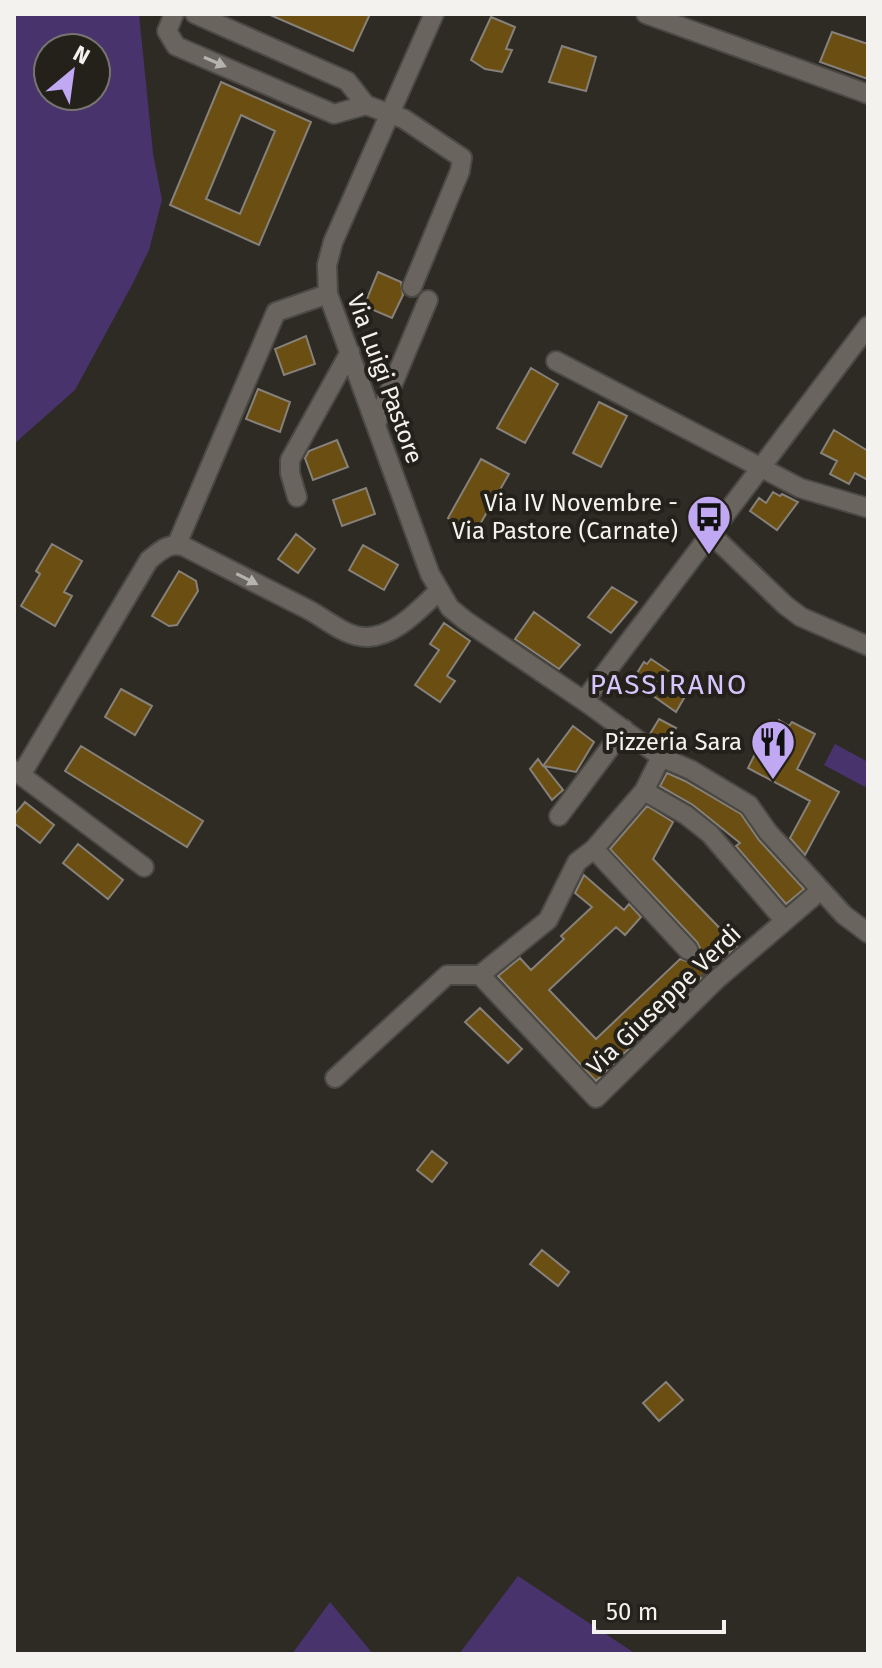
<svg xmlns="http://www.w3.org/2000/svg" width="882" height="1668" viewBox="0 0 882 1668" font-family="'Fira Sans',sans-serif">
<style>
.green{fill:#49336d;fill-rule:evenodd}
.building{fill:#6b4f12;stroke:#86817a;stroke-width:2;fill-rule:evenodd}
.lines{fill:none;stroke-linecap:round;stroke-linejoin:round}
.minor-tunnel{stroke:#4c4842;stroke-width:18;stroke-dasharray:18 9;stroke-linecap:butt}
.minor-casing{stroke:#4b4943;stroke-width:22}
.minor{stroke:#69655e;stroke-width:18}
.oneway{fill:#b5b3ad}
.labels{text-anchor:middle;stroke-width:8;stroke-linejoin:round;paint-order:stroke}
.street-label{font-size:24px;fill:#f4f2ee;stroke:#24211b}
.poi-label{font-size:24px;fill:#f4f2ee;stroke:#24211b;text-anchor:end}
.quarter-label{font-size:28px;letter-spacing:2px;fill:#d7c5fe;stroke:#24211b}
</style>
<rect width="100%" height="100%" fill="#2e2a24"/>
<path class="green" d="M14 14H139L153 153 162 200 149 250 132 285 75 390 14 444ZM48 48H96V96H48Z
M835 744 868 762V782L865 787 824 765Z
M518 1576 636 1654H459Z
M330 1602 373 1654H292Z"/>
<path class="building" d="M268 14H370L353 51Z
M491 17 515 27 506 49 512 50 502 72 485 69 471 60Z
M832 32 868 44V79L820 62Z
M562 46 596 57 586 91 549 82Z
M221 82 311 122 259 245 170 205ZM241 115 275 131 240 214 206 199Z
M378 272 401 282 403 295 392 318 364 306Z
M306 336 315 364 284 375 275 349Z
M531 368 558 384 525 443 497 428Z
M258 389 290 402 280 432 246 419Z
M599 402 627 416 601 467 573 453Z
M834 430 868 451V480L855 473 849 484 830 474 837 461 821 453Z
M337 440 348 467 313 480 305 458 309 451Z
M481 459 509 474 475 533 448 518Z
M366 488 375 514 342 526 333 500Z
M773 492 780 496 782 494 798 502 777 530 750 511 759 498 766 503Z
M296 534 315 549 298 573 278 559Z
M52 544 82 561 64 592 72 596 55 626 21 606 40 574 36 571Z
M363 545 398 565 384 590 349 570Z
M179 571 196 581 198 591 177 625 169 626 152 616Z
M612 587 637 602 611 633 588 617Z
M534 612 580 645 559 669 515 639Z
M444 623 470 641 447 676 455 681 440 702 415 685 439 650 430 644Z
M651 659 691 686 676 712 632 681 644 662 647 664Z
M121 689 152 706 135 735 105 717Z
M659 719 676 728 666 745 650 734Z
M779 720 789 726 792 722 815 734 797 769 839 792 805 855 790 838 810 801 748 768 760 744 764 746Z
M573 726 594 742 576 772 544 766 563 790 552 800 530 769 538 759 543 766Z
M81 746 203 821 187 847 65 771Z
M667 773 685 781 741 814 759 840 804 889 786 904 736 846 740 843 693 805 660 786Z
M25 802 54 825 40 843 14 823V815Z
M647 806 673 822 653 859 737 946 708 971 596 1081 498 976 520 958 531 970 564 939 561 936 592 907 575 893 584 875 624 910 629 904 641 917 625 935 616 927 549 990 596 1039 680 959 690 962 697 958 700 948 697 942 610 849Z
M78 844 123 880 108 899 63 863Z
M480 1008 522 1049 508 1063 465 1022Z
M432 1151 447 1163 432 1182 417 1170Z
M542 1250 569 1272 558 1286 530 1264Z
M666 1382 683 1400 659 1421 643 1403Z"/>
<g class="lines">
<path class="minor-tunnel" d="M688 950 711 974"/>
<g class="minor-casing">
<path id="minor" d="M174 14 167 31 176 46 334 114 366 105 404 119 462 158 460 171 412 287
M195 14 347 81 366 105
M434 14 333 242 327 265 328 294 430 574 450 608 466 621 590 705 661 757 691 770 749 805 768 832 844 915 868 933
M646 14 868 94
M556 361 800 488 868 508
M376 424 428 300
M297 497 290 473V460L350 352
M711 534 785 605 801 617 868 646
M177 544 276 312 328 294
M584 701 868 326
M14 770 144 867
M21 775 149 560C160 551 170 541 185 547 225 567 266 588 307 609 325 618 346 638 368 637 397 635 418 610 439 591
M644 791 686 815 710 834 784 920
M559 816 624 729
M594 849 688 950
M480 975 596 1098 716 980 821 890
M335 1078 447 975H480L548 920 577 862 594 849 644 791 661 757"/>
</g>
<use href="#minor" class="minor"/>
</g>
<defs><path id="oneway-solid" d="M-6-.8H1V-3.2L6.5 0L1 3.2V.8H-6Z" transform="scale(2)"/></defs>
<g class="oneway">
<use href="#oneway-solid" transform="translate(215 62) rotate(23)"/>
<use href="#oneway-solid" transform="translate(247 579) rotate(27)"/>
</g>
<defs>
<g id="bus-pin" transform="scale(2.3)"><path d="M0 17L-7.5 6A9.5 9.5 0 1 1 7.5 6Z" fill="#c1a8f3" stroke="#24211b"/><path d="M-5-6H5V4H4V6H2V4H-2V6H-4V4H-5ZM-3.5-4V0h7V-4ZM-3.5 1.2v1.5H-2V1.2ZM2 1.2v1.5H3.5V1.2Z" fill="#111"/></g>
<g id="restaurant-pin" transform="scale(2.3)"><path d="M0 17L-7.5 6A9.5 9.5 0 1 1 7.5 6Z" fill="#c1a8f3" stroke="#24211b"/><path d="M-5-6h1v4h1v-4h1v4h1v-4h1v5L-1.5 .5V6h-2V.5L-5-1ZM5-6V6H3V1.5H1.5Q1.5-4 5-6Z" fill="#111"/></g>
</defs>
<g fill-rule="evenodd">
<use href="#bus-pin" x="709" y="517"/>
<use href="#restaurant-pin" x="773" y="742"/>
</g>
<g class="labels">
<g class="street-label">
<text transform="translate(385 379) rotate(70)" y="8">Via Luigi Pastore</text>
<text transform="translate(664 1000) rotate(-44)" y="8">Via Giuseppe Verdi</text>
</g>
<g class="poi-label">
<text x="678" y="511">Via IV Novembre -<tspan x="678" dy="28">Via Pastore (Carnate)</tspan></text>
<text x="742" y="750">Pizzeria Sara</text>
</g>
<g class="quarter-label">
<text x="669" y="694">PASSIRANO</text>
</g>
</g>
<rect width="882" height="1668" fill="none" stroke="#f4f2ee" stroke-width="32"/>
<g transform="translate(72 72) rotate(29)"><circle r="38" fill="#24211b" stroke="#77756f" stroke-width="2"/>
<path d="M0-6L14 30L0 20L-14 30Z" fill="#c1a8f3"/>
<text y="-12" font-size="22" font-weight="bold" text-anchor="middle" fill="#f4f2ee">N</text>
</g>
<path d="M594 1620v12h130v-12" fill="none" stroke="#f4f2ee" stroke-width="4"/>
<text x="606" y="1620" font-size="24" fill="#f4f2ee" stroke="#24211b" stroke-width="6" paint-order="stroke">50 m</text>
</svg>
